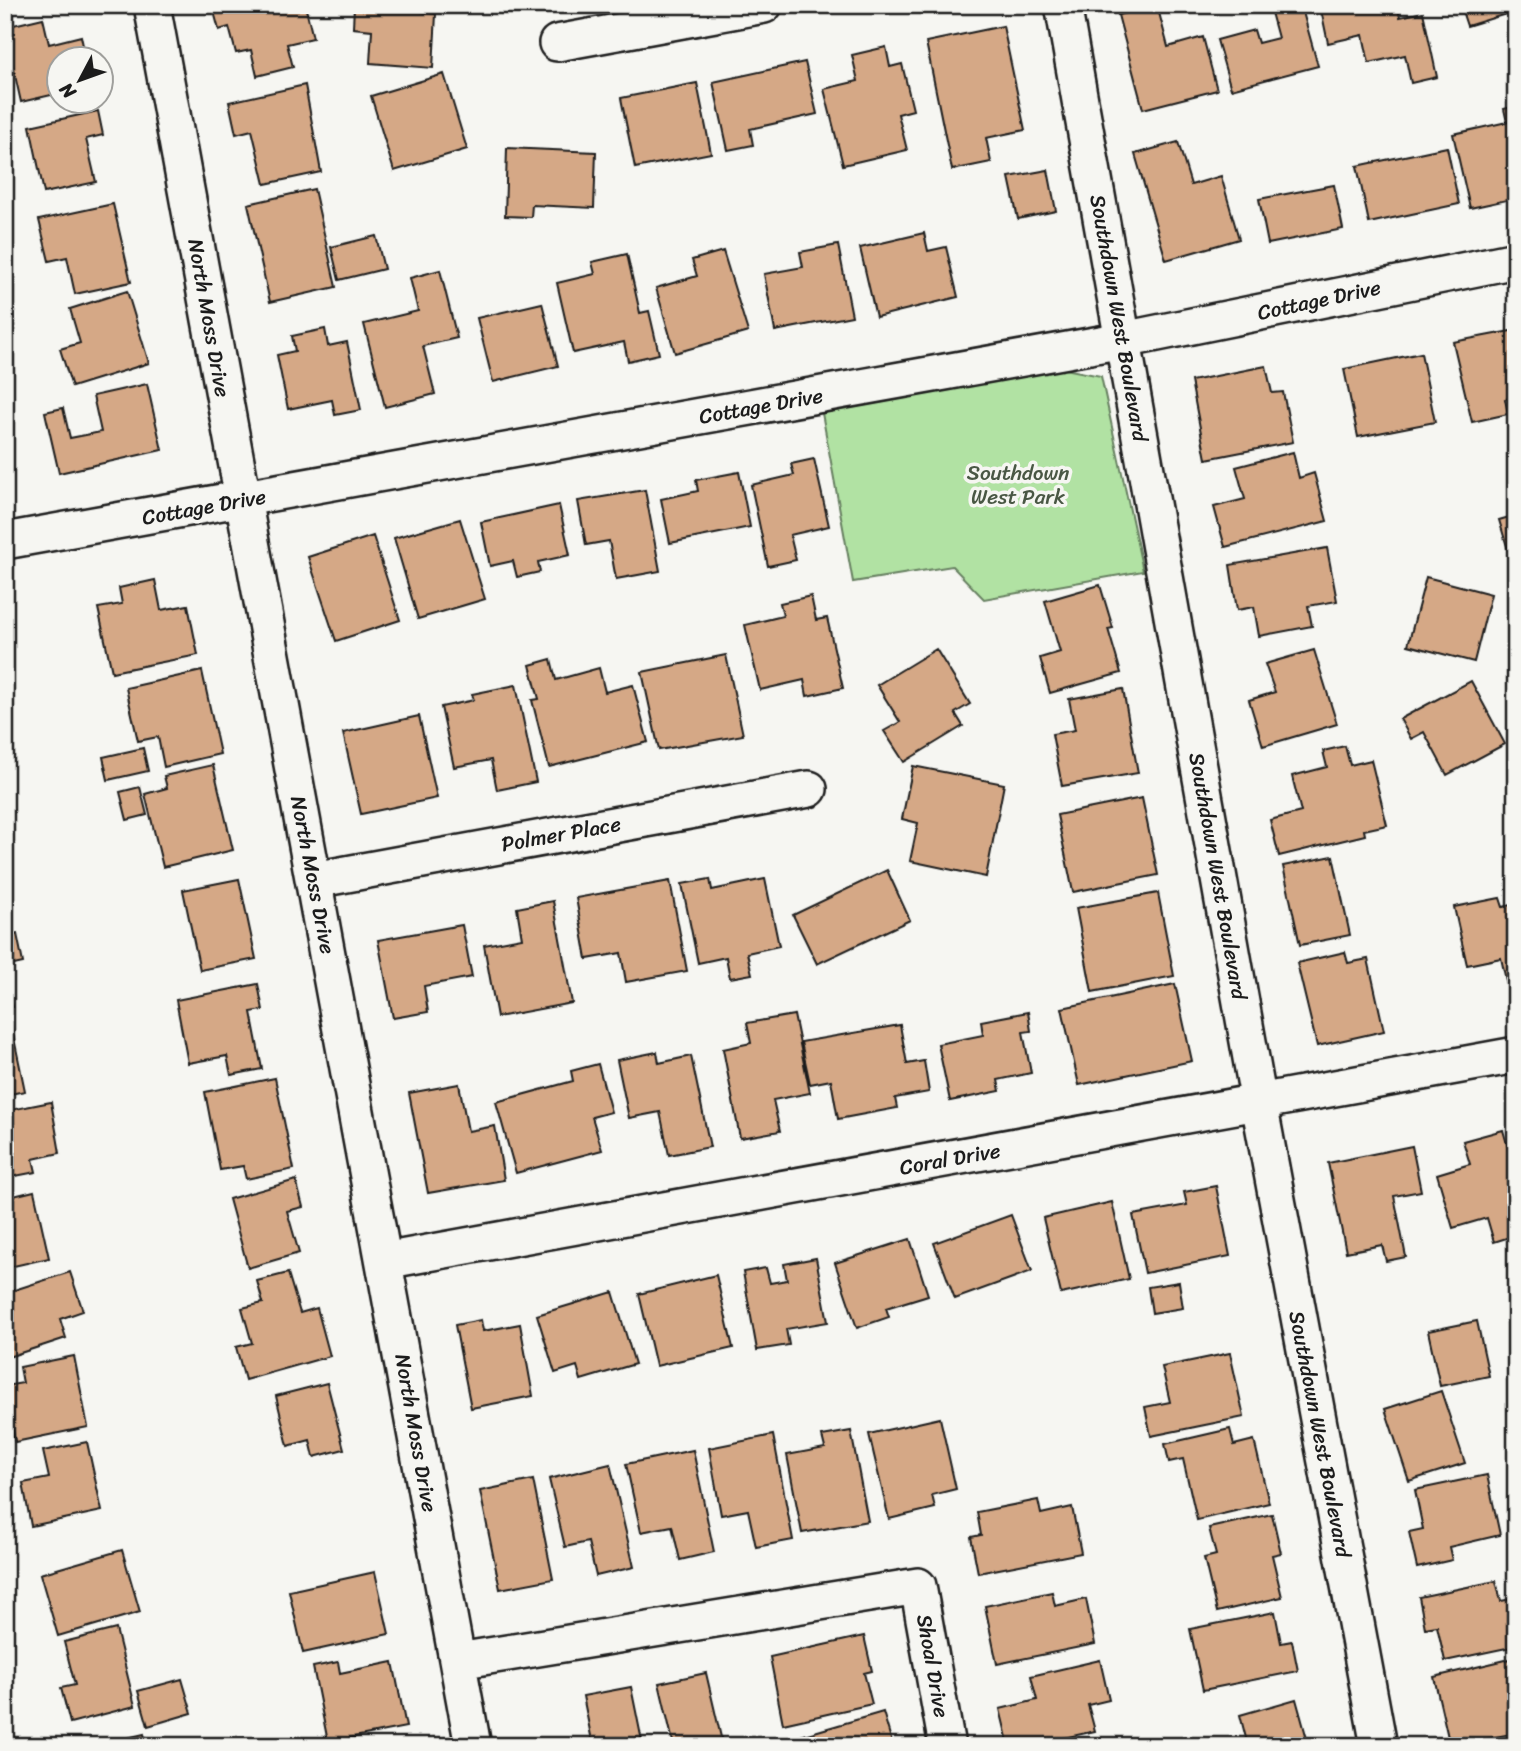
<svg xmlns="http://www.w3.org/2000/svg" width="1521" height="1751" viewBox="0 0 1521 1751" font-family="Sriracha,sans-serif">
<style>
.green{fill:#b1e2a3;stroke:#667f60;stroke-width:2}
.building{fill:#d5a886;stroke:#1c1c1c;stroke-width:2}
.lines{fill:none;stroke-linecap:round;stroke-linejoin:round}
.minor-casing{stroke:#1c1c1c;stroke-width:40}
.minor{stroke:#f6f6f2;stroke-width:35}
.labels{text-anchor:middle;stroke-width:7;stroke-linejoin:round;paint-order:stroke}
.street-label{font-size:21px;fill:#1c1c1c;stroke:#f6f6f2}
.park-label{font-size:21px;fill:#495744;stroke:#f6f6f2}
</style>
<rect width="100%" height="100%" fill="#f6f6f2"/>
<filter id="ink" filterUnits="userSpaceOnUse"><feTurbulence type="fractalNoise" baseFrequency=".0143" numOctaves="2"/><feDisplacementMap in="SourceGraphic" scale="14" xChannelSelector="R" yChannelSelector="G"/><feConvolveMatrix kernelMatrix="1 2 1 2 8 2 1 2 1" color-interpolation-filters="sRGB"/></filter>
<g filter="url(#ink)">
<path class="green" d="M1065 369 1101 376 1143 571 984 599 952 566 853 582 822 413Z"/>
<path class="building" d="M225 5H305L313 38 287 44 293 67 257 76 251 50 236 53 229 27 219 30 213 8Z
M354 5H423L422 12 436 14 433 68 370 63 372 30 353 28Z
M1157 5 1168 47 1203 37 1217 90 1143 109 1118 15Z
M1269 5H1301L1318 66 1231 89 1217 40 1254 30 1258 43 1278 38Z
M1320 5H1397L1400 17 1423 12 1437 77 1411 83 1405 55 1369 63 1363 35 1328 43Z
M1460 5H1516V11L1467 26Z
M43 18 49 44 81 36 86 60H60V93L21 102 9 49 5 50V27Z
M1003 26 1025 130 986 138 991 162 952 170 926 42Z
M886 47 890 67 902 64 913 110 898 114 907 150 843 165 824 89 858 81 852 55Z
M805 62 817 114 750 129 753 145 728 150 713 82Z
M444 74 467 149 394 171 371 96Z
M697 83 711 153 635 168 621 98Z
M305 85 321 172 265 184 252 130 236 134 229 102Z
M1516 106V198L1470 208 1453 134 1507 122 1504 109Z
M98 111 103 135 86 139 96 182 44 193 30 126Z
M1178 142 1191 185 1221 176 1239 239 1166 260 1135 154Z
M1447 147 1459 204 1369 223 1357 166Z
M507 148 596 152 594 208 532 205 531 217 505 216Z
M1048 170 1056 211 1018 219 1009 177Z
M1334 185 1343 229 1268 244 1259 199Z
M314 189 336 287 270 302 248 204Z
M113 204 131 282 75 294 67 257 49 261 39 220Z
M924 233 928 251 946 247 958 297 876 317 860 248Z
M376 236 384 269 339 280 331 247Z
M838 245 852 316 775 331 764 274 803 267 800 252Z
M723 251 748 332 675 353 656 288 697 276 692 260Z
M627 254 640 313 649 311 659 354 628 361 624 342 573 353 557 283 595 274 592 262Z
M440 270 457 338 423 346 435 394 385 407 364 324 418 311 410 278Z
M127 291 149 363 72 387 60 349 80 343 70 309Z
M542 303 558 366 493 382 477 318Z
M325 329 328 346 347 342 361 410 335 415 332 400 288 409 277 355 295 351 292 336Z
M1516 330V397L1505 399 1508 414 1472 422 1453 342Z
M1421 353 1435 422 1358 437 1344 369Z
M1266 366 1272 393 1283 392 1293 442 1206 459 1191 381Z
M147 384 162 450 59 473 45 412 63 408 70 438 101 432 93 396Z
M1293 452 1299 478 1314 473 1327 521 1225 547 1214 507 1245 499 1236 467Z
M814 459 829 526 790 535 796 560 768 566 751 485 794 475 791 464Z
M739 472 750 527 670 543 661 499 698 491 696 480Z
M645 490 660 571 616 579 609 541 586 545 578 501Z
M559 505 570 555 538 562 540 572 517 577 513 561 490 566 481 522Z
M1516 515V573H1515L1499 520Z
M460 519 485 599 418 619 394 538Z
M373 536 400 620 336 641 308 557Z
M1327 548 1337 601 1308 606 1312 626 1259 636 1254 607 1237 610 1230 565Z
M1426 577 1491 594 1474 662 1408 645Z
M155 580 161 610 188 605 198 655 112 672 98 608 122 604 119 588Z
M1100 585 1113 628 1108 629 1121 673 1050 693 1040 658 1060 652 1045 601Z
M811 596 816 620 827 618 843 688 807 696 804 680 760 690 745 625 783 616 780 603Z
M936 649 970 704 955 713 963 726 904 762 884 731 900 722 877 685Z
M1314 650 1337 724 1263 746 1249 700 1275 692 1265 664Z
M726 655 743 735 659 750 642 672Z
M551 659 556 680 599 668 605 692 633 685 648 742 549 767 532 700 539 699 530 665Z
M202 671 220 754 164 767 158 737 138 741 126 688Z
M1471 681 1505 744 1447 775 1424 732 1411 739 1400 719Z
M516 685 536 782 497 790 491 760 454 767 441 707 474 700 472 694Z
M1123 689 1138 773 1062 786 1052 734 1075 730 1069 699Z
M419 716 437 798 361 814 343 733Z
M1345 746 1350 765 1371 760 1387 825 1364 830 1365 835 1279 856 1270 820 1301 812 1292 776 1327 767 1323 751Z
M143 748 148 771 108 780 103 757Z
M213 765 233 850 163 867 145 794 167 788 164 776Z
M913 766 1004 784 986 877 910 861 918 823 902 819Z
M140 787 147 815 127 820 120 792Z
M1142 798 1158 875 1073 892 1057 815Z
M1333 856 1350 935 1300 945 1283 866Z
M887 870 910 920 817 964 793 915Z
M239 879 256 959 200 970 183 890Z
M710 879 712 890 765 879 779 946 747 953 752 974 730 978 726 957 698 963 682 884Z
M670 881 687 971 626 982 621 953 587 959 576 898Z
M1158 893 1174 976 1092 992 1076 908Z
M1500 898 1503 907 1516 904V997L1510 998 1501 958 1467 965 1454 907Z
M553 901 572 1003 497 1017 484 945 522 938 517 908Z
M462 925 472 977 424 986 428 1012 393 1018 378 940Z
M17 934 23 963 5 967V937Z
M1345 952 1348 963 1368 959 1384 1031 1317 1046 1297 963Z
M5 970 13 1007 5 1008Z
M258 984 263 1010 251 1012 262 1069 231 1075 227 1056 188 1063 176 1000Z
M1175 984 1192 1061 1079 1085 1062 1008Z
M1028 1012 1031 1031 1023 1032 1031 1073 998 1080 1000 1091 950 1101 938 1044 983 1035 981 1021Z
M794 1015 810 1093 773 1100 780 1131 740 1138 723 1049 751 1043 747 1023Z
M11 1024 25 1091 5 1095V1025Z
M900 1025 907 1064 924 1061 929 1092 895 1098 897 1108 838 1119 831 1080 810 1084 801 1042Z
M657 1052 659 1063 691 1056 710 1147 669 1155 660 1112 629 1118 617 1060Z
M598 1064 611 1112 592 1117 602 1150 516 1173 496 1102 573 1081 571 1071Z
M275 1078 294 1169 246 1179 243 1166 220 1170 205 1092Z
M459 1084 468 1131 495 1126 504 1180 428 1193 409 1093Z
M51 1102 60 1153 33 1159 36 1172 5 1178V1111Z
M1503 1130 1516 1175V1235L1494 1242 1487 1218 1453 1228 1437 1174 1470 1164 1463 1141Z
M1412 1146 1421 1191 1394 1196 1406 1257 1386 1261 1382 1245 1346 1252 1328 1163Z
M296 1180 303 1207 287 1211 299 1253 248 1268 229 1199Z
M1216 1186 1230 1256 1145 1273 1133 1215 1187 1205 1184 1192Z
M34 1191 49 1258 5 1268V1198Z
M1112 1202 1129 1279 1061 1294 1043 1218Z
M1011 1215 1032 1271 955 1299 934 1243Z
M910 1239 928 1295 886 1308 889 1317 857 1328 835 1263Z
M816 1258 828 1322 786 1329 789 1345 757 1350 743 1272 766 1268 770 1283 787 1280 784 1264Z
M70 1272 83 1311 60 1319 66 1338 5 1358V1293Z
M288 1273 300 1313 317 1308 330 1356 245 1380 236 1347 252 1343 242 1308 263 1303 257 1281Z
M716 1275 733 1348 656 1366 639 1294Z
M1179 1282 1183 1308 1152 1313 1148 1287Z
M613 1292 635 1364 581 1380 577 1366 555 1373 537 1315Z
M481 1320 483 1331 520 1324 533 1396 471 1408 455 1325Z
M1477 1321 1489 1376 1440 1386 1428 1331Z
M1230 1353 1244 1417 1151 1436 1145 1407 1170 1402 1162 1367Z
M74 1356 88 1427 15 1442 5 1386 23 1383 20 1367Z
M327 1383 344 1449 314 1457 310 1440 288 1446 276 1396Z
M1441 1391 1465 1463 1409 1481 1385 1409Z
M940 1418 956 1489 932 1495 935 1508 889 1519 869 1434Z
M1230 1429 1234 1445 1254 1440 1269 1503 1197 1520 1183 1459 1169 1462 1165 1444Z
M851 1431 868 1521 802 1533 787 1455 825 1448 822 1436Z
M773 1435 793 1540 756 1547 748 1510 721 1515 709 1448Z
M87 1442 102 1511 31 1526 23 1483 49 1478 43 1451Z
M693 1450 714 1552 680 1560 672 1526 641 1532 626 1464Z
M610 1464 634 1567 596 1576 588 1542 565 1547 549 1479Z
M1487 1475 1500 1535 1449 1547 1452 1560 1417 1568 1409 1532 1423 1529 1415 1490Z
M533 1480 553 1579 500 1589 480 1491Z
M1038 1500 1041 1514 1072 1507 1081 1553 978 1573 971 1537 981 1535 977 1512Z
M1272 1514 1281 1553 1272 1555 1282 1597 1217 1612 1204 1558 1216 1555 1209 1528Z
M122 1550 140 1612 58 1636 40 1574Z
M375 1572 389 1634 303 1653 289 1591Z
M1496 1581 1501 1601 1516 1598V1646L1445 1661 1437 1626 1425 1628 1419 1597Z
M1052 1592 1055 1606 1086 1599 1095 1644 997 1664 985 1606Z
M1275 1612 1281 1643 1292 1641 1298 1671 1203 1690 1190 1629Z
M116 1629 135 1706 70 1723 61 1688 75 1685 64 1642Z
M864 1636 872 1671 864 1673 872 1704 783 1724 770 1657Z
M1510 1659 1516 1683V1733L1450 1746 1434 1677Z
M1100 1660 1109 1700 1088 1705 1095 1731 1028 1746H1009L1000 1709 1037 1700 1031 1676Z
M338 1662 340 1673 393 1662 406 1727 328 1742 313 1667Z
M706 1673 723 1746H674L659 1683Z
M182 1679 192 1713 148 1726 138 1691Z
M631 1687 643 1746H593L583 1696Z
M1296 1699 1309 1746H1248L1240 1715Z
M883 1712 893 1746H781L780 1742Z
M144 1734 147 1746H92Z"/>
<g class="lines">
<g class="minor-casing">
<path id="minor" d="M152 5 473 1746
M1063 5 1259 1103 1379 1746
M557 43 764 5
M5 541 1123 340 1516 260
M314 880 809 789
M384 1261 1516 1055
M458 1661 918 1586 947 1746"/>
</g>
<use href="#minor" class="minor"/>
</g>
</g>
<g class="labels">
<g class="street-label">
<text transform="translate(1319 300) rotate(-12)" y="7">Cottage Drive</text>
<text transform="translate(209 318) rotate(80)" y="7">North Moss Drive</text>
<text transform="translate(1119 318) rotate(80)" y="7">Southdown West Boulevard</text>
<text transform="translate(761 406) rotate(-10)" y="7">Cottage Drive</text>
<text transform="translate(204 507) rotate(-10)" y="7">Cottage Drive</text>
<text transform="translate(561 834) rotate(-10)" y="7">Polmer Place</text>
<text transform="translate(313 875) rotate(79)" y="7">North Moss Drive</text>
<text transform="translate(1218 876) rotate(80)" y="7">Southdown West Boulevard</text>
<text transform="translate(950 1159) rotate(-10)" y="7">Coral Drive</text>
<text transform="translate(416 1433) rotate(80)" y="7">North Moss Drive</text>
<text transform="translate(1320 1434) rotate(79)" y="7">Southdown West Boulevard</text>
<text transform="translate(933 1666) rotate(80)" y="7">Shoal Drive</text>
</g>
<g class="park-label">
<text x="1018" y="480">Southdown<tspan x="1018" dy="24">West Park</tspan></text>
</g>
</g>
<rect width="1521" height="1751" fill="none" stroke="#f6f6f2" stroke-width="28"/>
<rect x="14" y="14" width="1493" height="1723" fill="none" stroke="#1c1c1c" stroke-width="2.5" filter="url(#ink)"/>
<g transform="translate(80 80) rotate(229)"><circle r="33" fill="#f6f6f2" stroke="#9f9f9c" stroke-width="2"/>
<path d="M0-5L12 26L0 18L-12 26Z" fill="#1c1c1c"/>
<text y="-10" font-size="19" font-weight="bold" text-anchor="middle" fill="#1c1c1c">N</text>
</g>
</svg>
